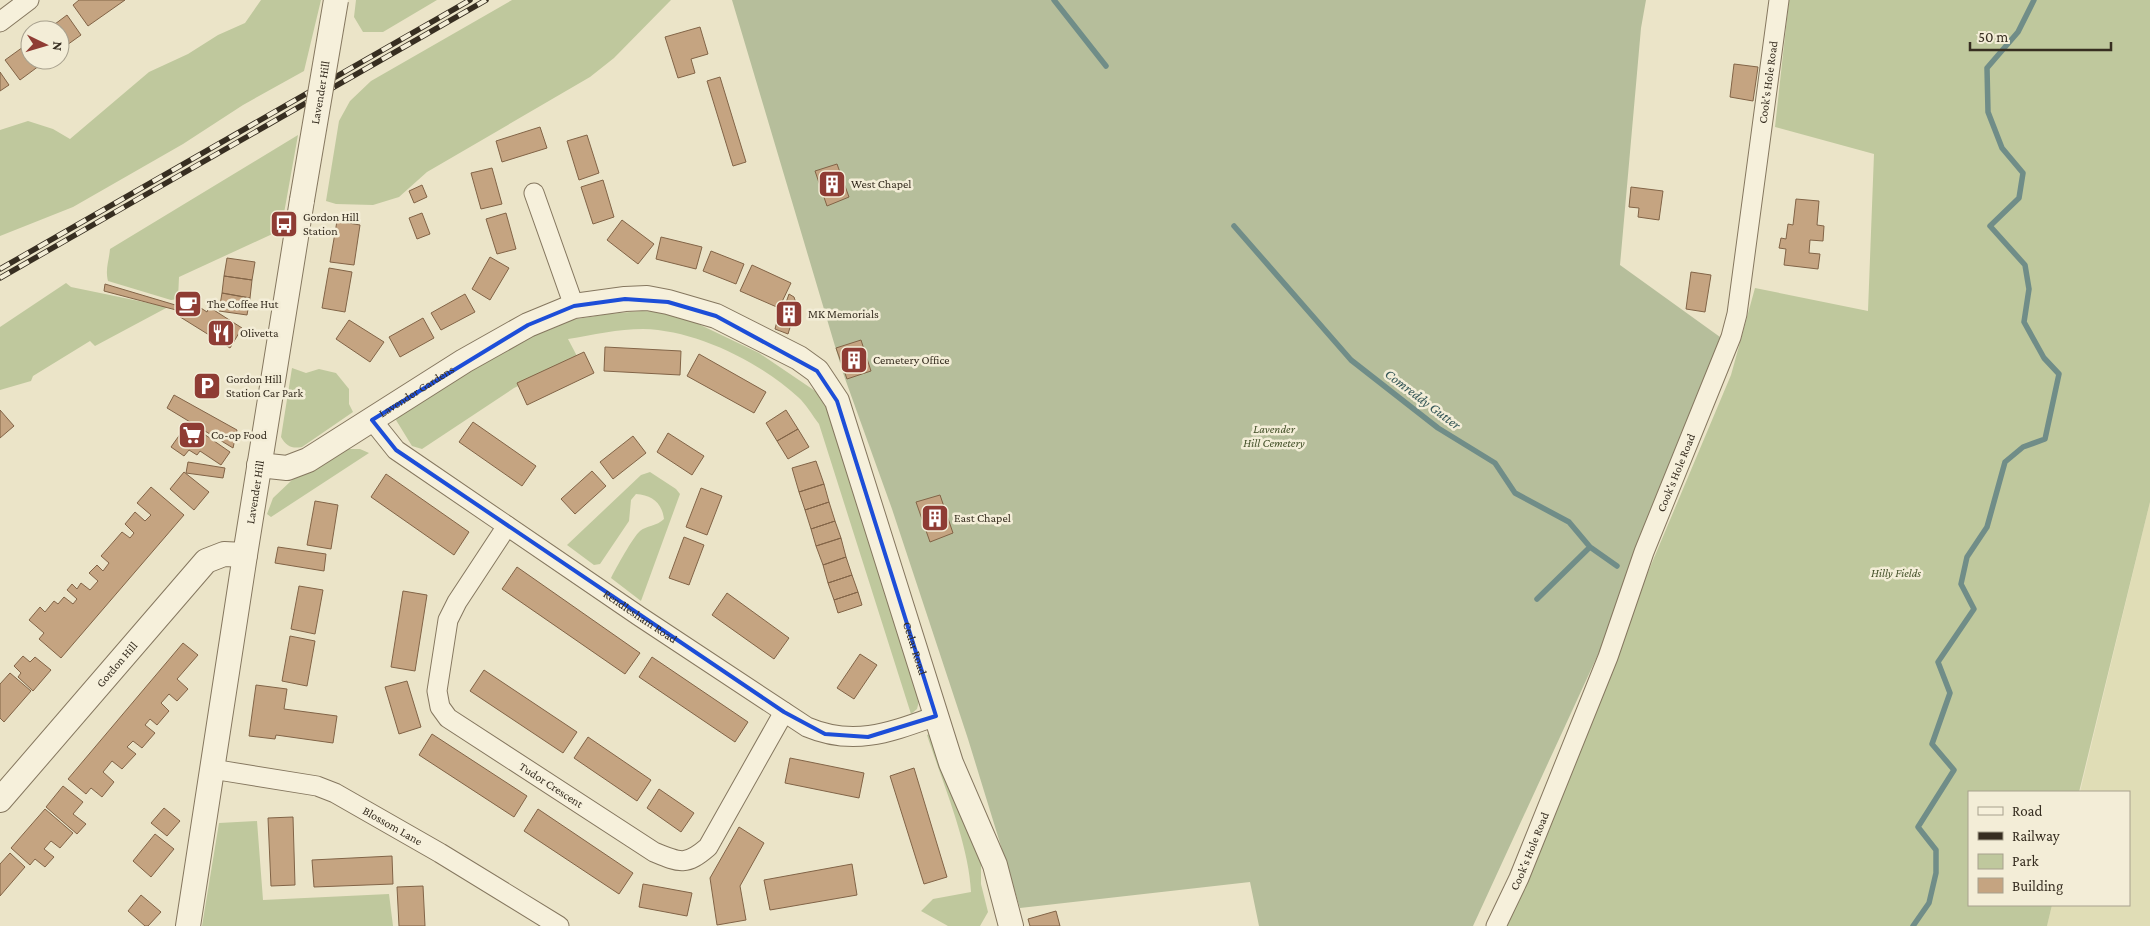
<svg xmlns="http://www.w3.org/2000/svg" width="2150" height="926" viewBox="0 0 2150 926" font-family="'Crimson Pro',serif">
<style>
.farmland{fill:#e0ddb6}
.green{fill:#bfc89d}
.cemetery{fill:#b6be9b}
.lines{fill:none;stroke-linecap:round;stroke-linejoin:round}
.stream{stroke:#708d88;stroke-width:5.5}
.building{fill:#c5a481;stroke:#826447}
.minor-casing{stroke:#85775f;stroke-width:21}
.tertiary-casing{stroke:#85775f;stroke-width:26}
.minor{stroke:#f6f0db;stroke-width:19}
.tertiary{stroke:#f6f0db;stroke-width:24}
.rail-casing{stroke:#372e21;stroke-width:5.5}
.rail{stroke:#f3edd7;stroke-width:4;stroke-dasharray:11;stroke-linecap:butt}
.tertiary-bridge-casing{stroke:#85775f;stroke-width:26;stroke-linecap:butt}
.tertiary-bridge{stroke:#f6f0db;stroke-width:24}
.marked{fill:none;stroke:#1d4ed8;stroke-width:4;stroke-linejoin:round}
.labels{text-anchor:middle;stroke-width:5;stroke-linejoin:round;paint-order:stroke}
.street-label{font-size:12px;fill:#372e21;stroke:#f3edd7}
.poi-label{font-size:12px;fill:#372e21;stroke:#f3edd7;text-anchor:start}
.park-label{font-size:12px;font-style:italic;fill:#445129;stroke:#f3edd7}
.water-label{font-size:14px;font-style:italic;fill:#325455;stroke:#f3edd7}
</style>
<rect width="100%" height="100%" fill="#ebe4c8"/>
<path class="farmland" d="M2150 502V926H2047L2052 905H2129V792H2080Z"/>
<path class="green" d="M261 0H321L304 71 243 105 183 144 73 207 0 236V130L28 121 53 129 70 139 149 72 188 54 218 35 245 23Z
M356 0H437L383 32H363L354 17Z
M512 0H671L614 58 590 77 427 172 399 197 373 205 336 204 326 201 339 121 350 101 371 81Z
M1789 0H2150V502L2079 792H1969V905H2052L2047 926H1499L1731 375 1755 288 1868 311 1874 154 1775 127Z
M298 135 281 230 179 277 178 299 171 300 108 281C105 269 109 261 110 249Z
M66 283 71 287 168 307 95 346 90 341 33 376 31 381 0 390V327Z
M642 311 662 312 688 319 759 353 824 397 919 701 917 709 911 714 819 424C812 415 806 404 798 397 760 362 696 330 643 329 618 329 593 335 568 339L578 358 514 388 422 449 412 446 396 420 399 412 520 342 565 321 608 314Z
M292 368 306 373 319 369 336 373 349 389V404L353 412 302 447C292 449 286 446 281 437Z
M346 449H360L369 453 271 517 267 514 273 498 292 480Z
M650 472 676 489 680 494 641 601 611 578C616 568 633 537 640 531 646 526 657 526 664 519 662 503 652 495 636 494L631 500 629 521 600 564 594 565 567 545 641 475Z
M938 730 981 862V884L988 912 980 926H948L921 911 933 899 971 892C969 844 942 781 927 735Z
M257 821 263 900 389 894 393 926H202L219 823Z"/>
<path class="cemetery" d="M732 0H1646L1641 28 1620 265 1720 337 1653 535 1473 926H1259L1250 882 1020 908 968 739 892 509 843 373Z"/>
<g class="lines">
<path class="stream" d="M1054 0 1106 66
M1234 226 1351 360 1438 428 1495 463 1515 493 1569 522 1590 547 1617 566
M1537 599 1590 547
M1913 926 1929 903 1936 873V850L1918 827 1954 770 1932 744 1950 693 1938 662 1974 609 1961 584 1967 557 1987 527 2005 462 2023 447 2045 439 2059 374 2044 358 2024 322 2029 289 2025 265 1990 226 2019 198 2023 173 2002 148 1988 112 1987 68 2018 32 2034 0"/>
</g>
<path class="building" d="M79 0H125L88 26 73 5Z
M67 15 81 35 60 50V30H47Z
M700 27 708 54 691 59 695 73 678 78 665 37Z
M30 42V60H47L20 80 5 60Z
M1734 64 1758 67 1753 101 1730 97Z
M0 72 9 85 0 91Z
M720 77 746 162 733 166 707 81Z
M540 127 547 148 502 162 496 141Z
M587 135 599 173 579 180 567 141Z
M837 164 849 197 827 206 815 171Z
M492 168 502 204 481 209 471 173Z
M603 180 614 217 593 224 581 187Z
M422 185 427 197 414 203 409 191Z
M1631 187 1663 191 1659 220 1638 217 1639 208 1629 207Z
M1796 199 1819 201 1817 225 1824 226 1823 241 1810 240 1809 253 1820 254 1818 269 1784 265 1786 249 1779 248 1781 238 1786 239 1788 224 1793 225Z
M422 213 430 234 417 239 409 218Z
M506 213 516 249 497 254 486 219Z
M622 220 654 244 638 264 607 240Z
M337 221 360 225 354 265 330 262Z
M661 237 702 247 696 269 656 259Z
M711 251 744 264 736 284 703 271Z
M490 257 509 268 490 300 472 289Z
M227 258 255 262 252 280 224 276Z
M752 265 791 283 779 308 740 291Z
M329 268 352 272 345 312 322 308Z
M1691 272 1711 275 1705 312 1686 309Z
M224 276 252 280 250 298 222 293Z
M105 284 182 307 187 299 207 312 209 307 242 328 230 348 177 315 180 311 104 291Z
M222 293 250 298 247 315 219 311Z
M465 294 475 312 441 330 431 313Z
M789 294 794 297 799 312 797 318 791 316 789 321H792L788 334 775 329 780 310 783 311Z
M423 318 434 338 400 357 389 337Z
M349 320 384 342 370 362 336 339Z
M861 340 871 371 847 379 836 348Z
M605 347 681 351 680 375 604 371Z
M584 352 594 373 527 405 517 383Z
M699 354 766 392 754 413 687 376Z
M174 395 237 430 233 448 167 408Z
M0 410 14 426 0 438Z
M786 410 798 429 777 441 766 423Z
M473 422 536 466 522 486 459 442Z
M188 423 230 452 221 465 200 451 197 455 189 450 184 456 171 447Z
M798 429 809 447 788 459 777 441Z
M668 433 704 456 692 475 657 452Z
M633 436 646 453 613 479 600 462Z
M816 461 824 484 799 492 792 468Z
M188 462 225 468 223 478 186 473Z
M592 471 606 486 575 514 561 499Z
M184 472 209 492 194 510 170 489Z
M386 474 469 532 454 555 371 497Z
M824 484 829 502 805 510 799 492Z
M151 487 184 515 61 658 39 639 44 633 29 620 40 607 45 612 54 601 58 604 64 597 73 604 77 599 67 590 72 584 77 589 81 583 90 590 98 581 89 573 97 565 103 571 109 563 101 556 122 532 130 538 134 533 125 524 135 512 145 521 151 515 137 503Z
M701 488 722 496 707 535 686 527Z
M940 495 953 533 930 542 916 502Z
M315 501 338 505 331 549 307 545Z
M829 502 835 521 811 529 805 510Z
M835 521 841 538 816 546 811 529Z
M684 537 704 545 689 585 669 578Z
M841 538 846 557 823 565 816 546Z
M278 547 326 554 324 571 275 563Z
M846 557 852 575 828 583 823 565Z
M517 567 640 653 625 674 502 589Z
M852 575 858 592 834 600 828 583Z
M299 586 323 590 315 634 291 629Z
M403 591 427 595 415 671 391 667Z
M858 592 862 605 838 613 834 600Z
M727 593 789 638 774 659 712 615Z
M290 636 315 641 307 686 282 681Z
M183 643 198 655 177 679 188 689 177 701 169 694 161 703 169 711 157 725 150 719 145 725 155 733 142 748 133 741 127 747 136 754 122 769 112 761 103 772 114 782 102 797 91 788 86 794 68 779Z
M860 654 877 665 854 699 837 688Z
M23 656 30 662 35 657 51 670 33 691 18 677 21 673 14 666Z
M652 657 748 722 735 742 639 677Z
M484 670 577 732 563 753 470 691Z
M10 673 31 691 4 722 0 718V684Z
M407 681 421 727 399 734 385 687Z
M256 685 287 689 284 709 337 716 333 743 276 735 275 739 249 736Z
M432 734 527 796 514 817 419 755Z
M588 737 651 780 637 801 574 758Z
M790 758 864 773 859 798 785 783Z
M914 768 947 877 924 884 890 776Z
M63 786 83 802 73 814 86 824 77 834 46 807Z
M659 789 694 813 681 832 647 808Z
M164 808 180 821 167 836 151 823Z
M45 809 73 833 60 848 51 841 44 849 54 857 45 867 35 859 30 865 11 848Z
M538 809 633 873 619 894 524 831Z
M293 817 295 885 271 886 268 818Z
M739 827 764 843 740 886 746 920 717 925 710 878Z
M155 834 174 849 151 877 133 861Z
M10 853 25 867 0 896V864Z
M392 856 393 884 314 887 312 860Z
M852 864 857 895 770 910 764 880Z
M643 884 692 893 687 916 639 907Z
M423 886 425 926H399L397 887Z
M141 895 161 912 148 926H145L128 911Z
M1056 911 1060 926H1030L1028 919Z"/>
<g class="lines">
<g class="minor-casing">
<g id="minor">
<path d="M0 22 29 0"/>
<path d="M534 193 574 306"/>
<path id="s1" d="M372 420 396 450 639 616 807 727C854 747 891 732 936 716"/>
<path id="s2" d="M507 526 457 602 448 620 437 691 440 707 448 718 654 852C680 863 686 866 708 847L784 712"/>
<path id="s3" d="M212 769 317 786 335 793 440 853 559 926"/>
<path id="s4" d="M1496 926 1519 878 1608 657 1644 552 1731 337 1737 314 1779 0"/>
</g>
</g>
<g class="tertiary-casing">
<g id="tertiary">
<path id="s5" d="M259 465 287 468 308 460 464 361 528 325 574 306 625 299 647 298 668 302 716 316 799 358 817 371 837 401 951 763 995 865 1011 926"/>
<path id="s6" d="M0 800 206 561 224 554 245 555"/>
<path id="s7" d="M188 926 245 555 302 200"/>
</g>
</g>
<use href="#minor" class="minor"/>
<use href="#tertiary" class="tertiary"/>
<g class="rail-casing">
<path id="rail" d="M0 269 470 0
M0 278 486 0"/>
</g>
<use href="#rail" class="rail"/>
<g class="tertiary-bridge-casing">
<g id="tertiary-bridge">
<path id="s8" d="M302 200 336 0"/>
</g>
</g>
<use href="#tertiary-bridge" class="tertiary-bridge"/>
</g>
<path class="marked" d="M625 299 668 302 716 316 817 371 837 401 936 716 868 737 825 734 784 712 396 450 372 420 528 325 574 306Z"/>
<defs>
<g id="building-square" transform="scale(1.4375)"><rect x="-9" y="-9" width="18" height="18" rx="4" fill="#8f3c34" stroke="#f3edd7"/><path d="M-4-6H4V6H1V3H-1V6H-4ZM-2.5-4.3h1.7v1.8h-1.7ZM.8-4.3h1.7v1.8H.8ZM-2.5-1h1.7V.8h-1.7ZM.8-1h1.7V.8H.8Z" fill="#fff"/></g>
<g id="bus-square" transform="scale(1.4375)"><rect x="-9" y="-9" width="18" height="18" rx="4" fill="#8f3c34" stroke="#f3edd7"/><path d="M-5-6H5V4H4V6H2V4H-2V6H-4V4H-5ZM-3.5-4V0h7V-4ZM-3.5 1.2v1.5H-2V1.2ZM2 1.2v1.5H3.5V1.2Z" fill="#fff"/></g>
<g id="cafe-square" transform="scale(1.4375)"><rect x="-9" y="-9" width="18" height="18" rx="4" fill="#8f3c34" stroke="#f3edd7"/><path d="M-5.5-4.5H6V0H3Q3 3.5 0 3.5H-2.5Q-5.5 3.5-5.5 0ZM3-3.2v2h1.7v-2ZM-6 4.5H4V6H-6Z" fill="#fff"/></g>
<g id="restaurant-square" transform="scale(1.4375)"><rect x="-9" y="-9" width="18" height="18" rx="4" fill="#8f3c34" stroke="#f3edd7"/><path d="M-5-6h1v4h1v-4h1v4h1v-4h1v5L-1.5 .5V6h-2V.5L-5-1ZM5-6V6H3V1.5H1.5Q1.5-4 5-6Z" fill="#fff"/></g>
<g id="parking-square" transform="scale(1.4375)"><rect x="-9" y="-9" width="18" height="18" rx="4" fill="#8f3c34" stroke="#f3edd7"/><path d="M-3.5-5.5H1a3.5 3.5 0 0 1 0 7H-1V5.5H-3.5ZM-1-3.4V-.6H.8a1.4 1.4 0 0 0 0-2.8Z" fill="#fff"/></g>
<g id="supermarket-square" transform="scale(1.4375)"><rect x="-9" y="-9" width="18" height="18" rx="4" fill="#8f3c34" stroke="#f3edd7"/><path d="M-6-5.5h2.5l.6 2H6L4.5 2H-2.5L-4.4-4H-6ZM-1.5 3.2a1.3 1.3 0 1 0 .1 0ZM3 3.2a1.3 1.3 0 1 0 .1 0Z" fill="#fff"/></g>
</defs>
<g fill-rule="evenodd">
<use href="#building-square" x="832" y="184"/>
<use href="#bus-square" x="284" y="224"/>
<use href="#cafe-square" x="188" y="304"/>
<use href="#building-square" x="789" y="314"/>
<use href="#restaurant-square" x="221" y="333"/>
<use href="#building-square" x="854" y="360"/>
<use href="#parking-square" x="207" y="386"/>
<use href="#supermarket-square" x="192" y="435"/>
<use href="#building-square" x="935" y="518"/>
</g>
<g class="labels">
<g class="street-label">
<text dy="4" stroke="none"><textPath href="#s4" startOffset="892">Cook's Hole Road</textPath></text>
<text dy="4" stroke="none"><textPath href="#s8" startOffset="109">Lavender Hill</textPath></text>
<text dy="4" stroke="none"><textPath href="#s5" startOffset="179">Lavender Gardens</textPath></text>
<text dy="4" stroke="none"><textPath href="#s4" startOffset="488">Cook's Hole Road</textPath></text>
<text dy="4" stroke="none"><textPath href="#s7" startOffset="439">Lavender Hill</textPath></text>
<text dy="4" stroke="none"><textPath href="#s1" startOffset="334">Rendlesham Road</textPath></text>
<text dy="4" stroke="none"><textPath href="#s5" startOffset="914">Cedar Road</textPath></text>
<text dy="4" stroke="none"><textPath href="#s6" startOffset="179">Gordon Hill</textPath></text>
<text dy="4" stroke="none"><textPath href="#s2" startOffset="336">Tudor Crescent</textPath></text>
<text dy="4" stroke="none"><textPath href="#s3" startOffset="192">Blossom Lane</textPath></text>
<text dy="4" stroke="none"><textPath href="#s4" startOffset="82">Cook's Hole Road</textPath></text>
</g>
<g class="poi-label">
<text x="851" y="188">West Chapel</text>
<text x="303" y="221">Gordon Hill<tspan x="303" dy="14">Station</tspan></text>
<text x="207" y="308">The Coffee Hut</text>
<text x="808" y="318">MK Memorials</text>
<text x="240" y="337">Olivetta</text>
<text x="873" y="364">Cemetery Office</text>
<text x="226" y="383">Gordon Hill<tspan x="226" dy="14">Station Car Park</tspan></text>
<text x="211" y="439">Co-op Food</text>
<text x="954" y="522">East Chapel</text>
</g>
<g class="park-label">
<text x="1274" y="433">Lavender<tspan x="1274" dy="14">Hill Cemetery</tspan></text>
<text x="1896" y="577">Hilly Fields</text>
</g>
<g class="water-label">
<text transform="translate(1423 399) rotate(37)" y="5">Comreddy Gutter</text>
</g>
</g>
<rect x="1968" y="791" width="162" height="115" fill="#f3edd7" stroke="#a8a18e"/>
<rect x="1978" y="807" width="25" height="8" fill="#f6f0db" stroke="#a8a18e"/>
<text x="2012" y="816" font-size="15" fill="#372e21">Road</text>
<rect x="1978" y="832" width="25" height="8" fill="#372e21" stroke="#a8a18e"/>
<text x="2012" y="841" font-size="15" fill="#372e21">Railway</text>
<rect x="1978" y="854" width="25" height="15" fill="#bfc89d" stroke="#a8a18e"/>
<text x="2012" y="866" font-size="15" fill="#372e21">Park</text>
<rect x="1978" y="878" width="25" height="15" fill="#c5a481" stroke="#a8a18e"/>
<text x="2012" y="891" font-size="15" fill="#372e21">Building</text>
<g transform="translate(45 45) rotate(95)"><circle r="24" fill="#f3edd7" stroke="#a8a18e"/>
<path d="M0-4L9 19L0 12L-9 19Z" fill="#8f3c34"/>
<text y="-8" font-size="14" font-weight="bold" text-anchor="middle" fill="#372e21">N</text>
</g>
<path d="M1970 42v8h141v-8" fill="none" stroke="#372e21" stroke-width="2.5"/>
<text x="1978" y="42" font-size="15" fill="#372e21" stroke="#f3edd7" stroke-width="4" paint-order="stroke">50 m</text>
</svg>
